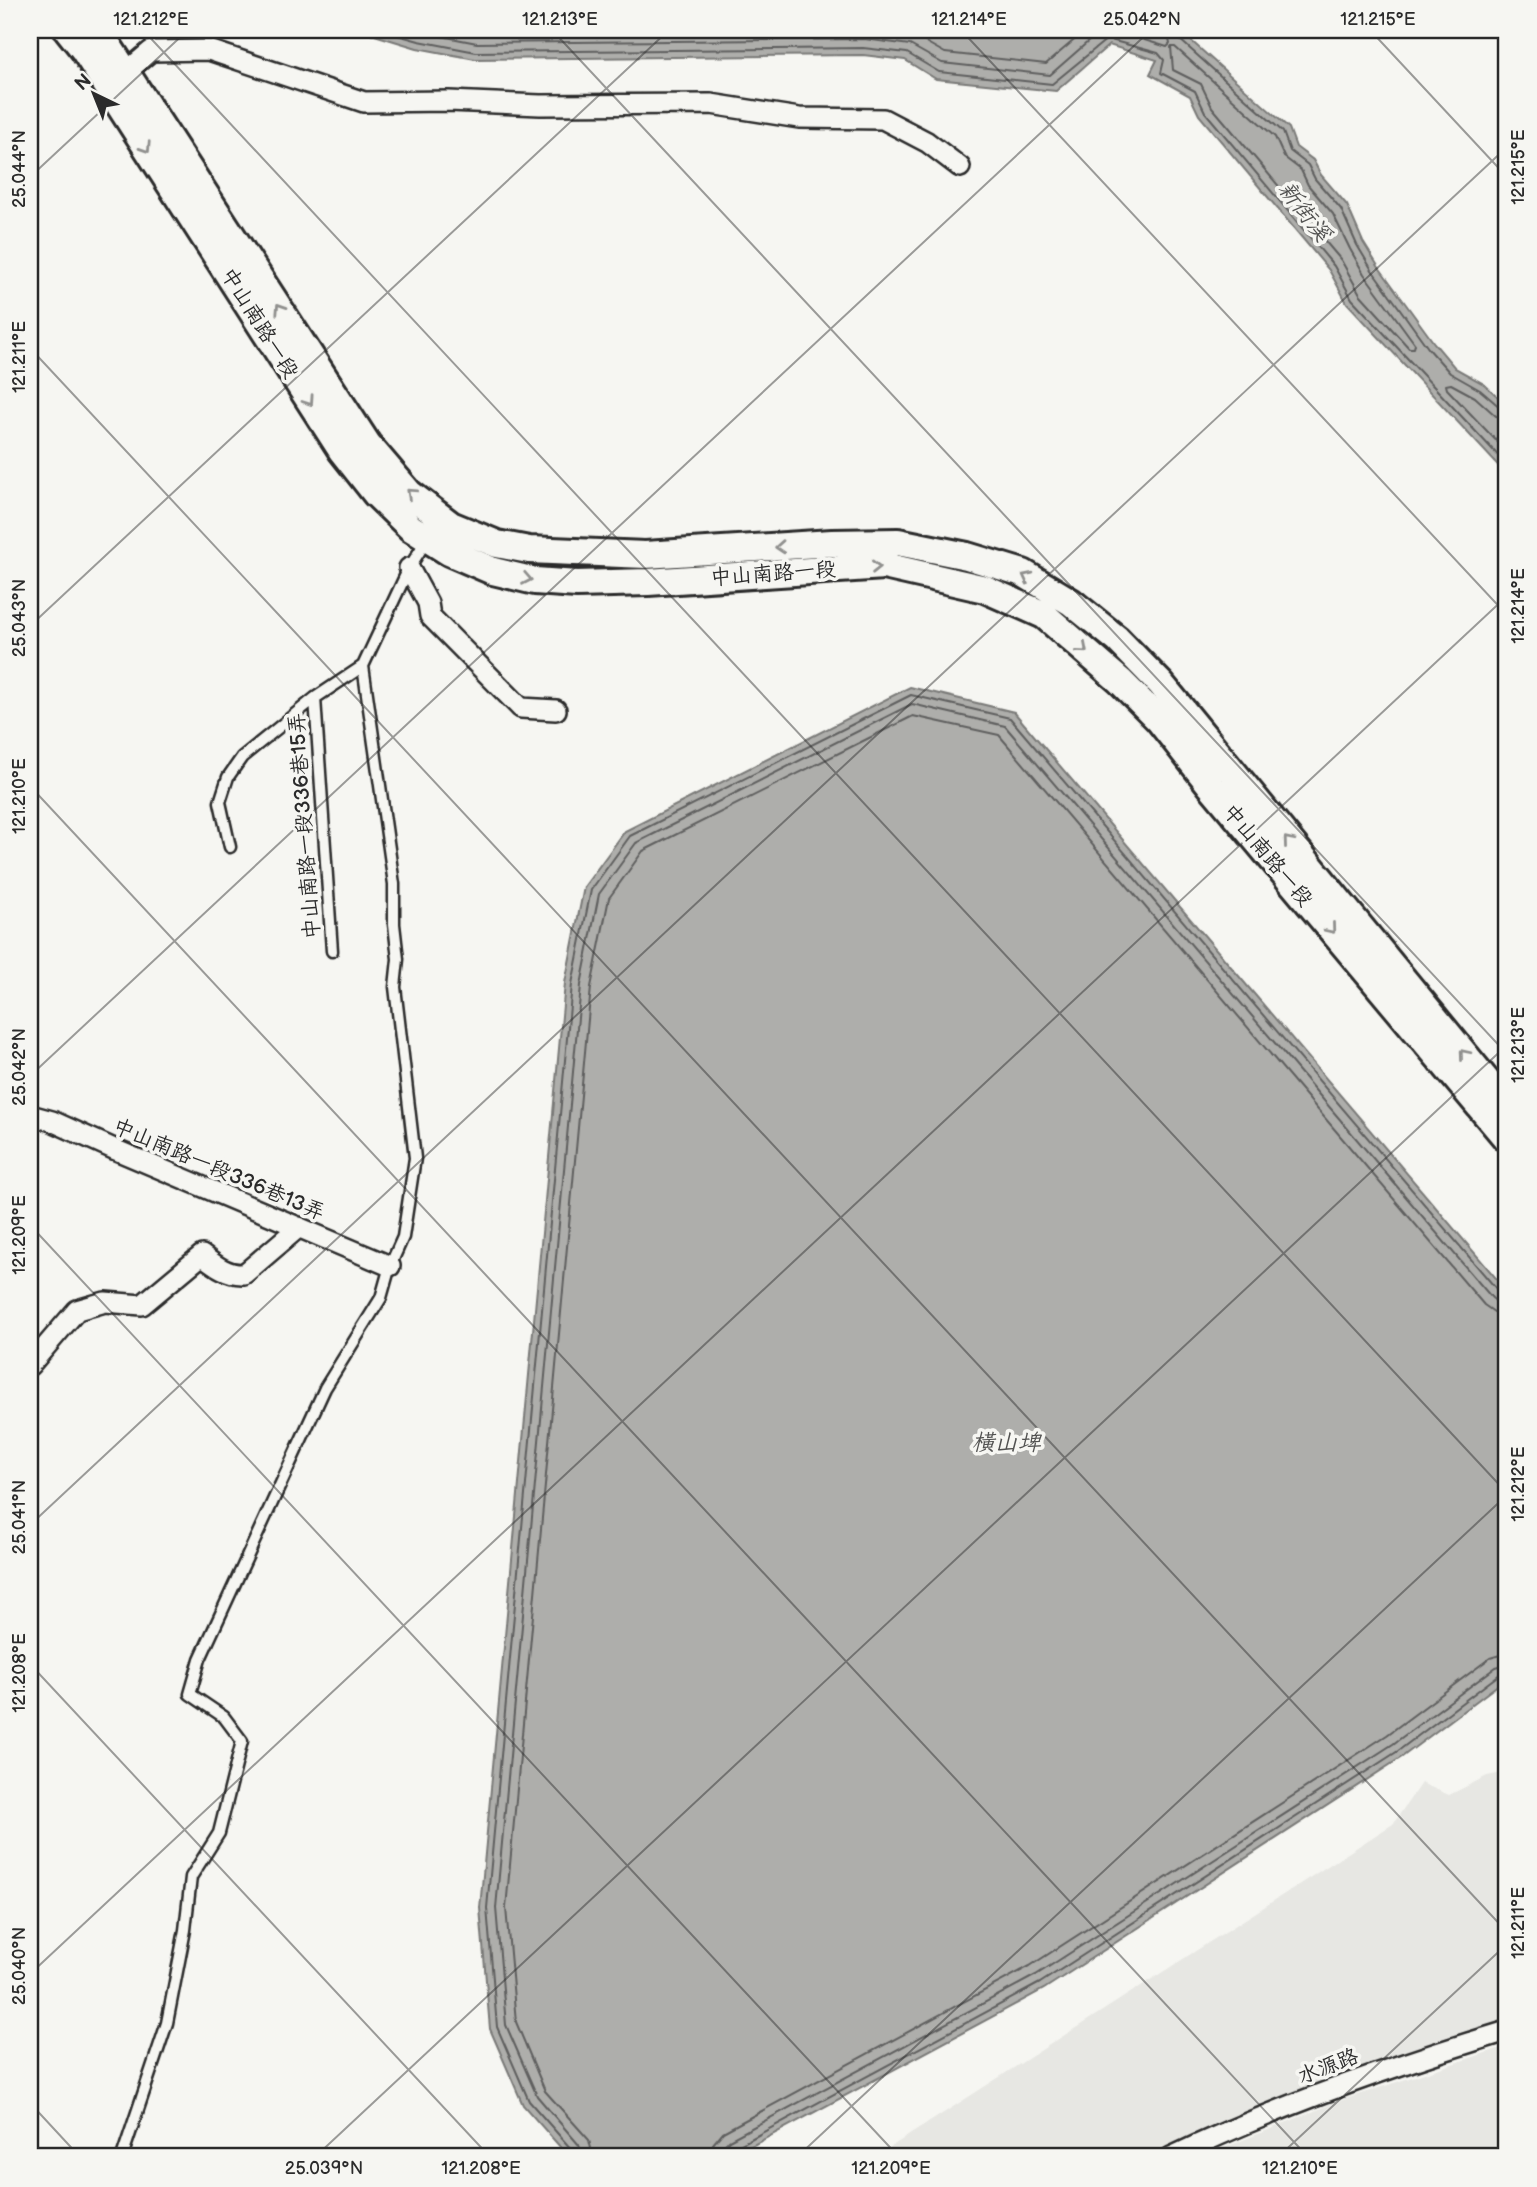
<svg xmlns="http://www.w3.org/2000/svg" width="1537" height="2187" viewBox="0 0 1537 2187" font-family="'Balsamiq Sans','LXGW WenKai TC',sans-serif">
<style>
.built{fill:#e7e7e3}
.water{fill:#aeaeab;stroke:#7a7a78;stroke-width:2}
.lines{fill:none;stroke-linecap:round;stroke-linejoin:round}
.shore{stroke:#5f5f5e;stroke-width:2}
.lane-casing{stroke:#2b2b2b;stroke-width:15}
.street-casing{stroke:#2b2b2b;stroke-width:24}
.secondary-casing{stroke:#2b2b2b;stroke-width:32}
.lane{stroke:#f6f6f2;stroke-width:10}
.street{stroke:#f6f6f2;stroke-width:19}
.secondary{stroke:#f6f6f2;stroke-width:26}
.oneway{stroke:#90908e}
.ticks{fill:none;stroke:#2b2b2b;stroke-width:2;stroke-opacity:0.45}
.labels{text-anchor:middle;stroke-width:7;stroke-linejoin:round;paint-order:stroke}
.street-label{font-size:21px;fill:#2b2b2b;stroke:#f6f6f2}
.water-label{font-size:23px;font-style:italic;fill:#525251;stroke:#f6f6f2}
.neatline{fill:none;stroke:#2b2b2b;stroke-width:2.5}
.ticks-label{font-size:18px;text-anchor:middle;fill:#2b2b2b}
</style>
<rect width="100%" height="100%" fill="#f6f6f2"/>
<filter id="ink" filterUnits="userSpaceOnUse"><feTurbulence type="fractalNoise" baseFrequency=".0143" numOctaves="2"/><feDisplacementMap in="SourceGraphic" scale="14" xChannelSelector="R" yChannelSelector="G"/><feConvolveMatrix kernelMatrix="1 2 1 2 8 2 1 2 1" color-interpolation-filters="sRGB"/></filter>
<g filter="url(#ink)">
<path class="built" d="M1507 1772V2022L1261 2107 1147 2157H875L1393 1824 1421 1783 1449 1795 1487 1776Z
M1507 2046V2157H1201L1339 2101Z"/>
<path class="water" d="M358 30H1179L1289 128 1296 147 1313 160 1321 175 1347 205 1363 242 1378 266 1434 343 1455 368 1484 384 1507 405V475L1347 303 1329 270 1199 115 1190 96 1150 74 1157 60 1109 45 1056 91 936 79 905 60 863 55 475 59 417 48Z
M910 687 1014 712 1507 1291V1678L1402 1757 1044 1989 731 2157H569L523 2105 490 2029 480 1908 565 983 584 887 625 831Z"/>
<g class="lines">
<path class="shore" d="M379 30 419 41 476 52 863 48 907 53 939 72 1052 84 1107 39 1158 53 1164 60 1161 73 1195 91 1205 112 1334 266 1352 299 1507 465
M410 30 477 43 864 39 910 45 942 63 1050 75 1098 33 1106 30
M463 30 478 33 759 30
M873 30 913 35 945 53 1046 64 1086 30
M1112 30 1167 47 1170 44 1167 30
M1175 30 1178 38 1283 132 1290 151 1308 165 1315 179 1341 209 1357 245 1372 270 1428 348 1450 373 1480 390 1501 408 1507 409
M1171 47H1175L1275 137 1284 157 1301 170 1308 185 1333 214 1350 249 1364 274 1415 344 1414 348H1409L1360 294 1341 260 1212 107 1201 84 1173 70Z
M1507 418 1496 416 1475 397 1451 384 1446 385 1447 389 1507 452
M574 2157 572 2150 529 2101 497 2027 487 1908 572 984 591 890 630 836 911 695 1010 718 1499 1292 1507 1295
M583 2157 579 2145 537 2096 506 2025 496 1908 581 985 599 894 636 843 912 704 1005 726 1492 1298 1498 1303 1507 1304
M593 2157 589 2140 545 2091 516 2022 506 1908 591 987 609 898 643 851 913 716 999 735 1484 1305 1494 1312 1507 1315
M710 2157 713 2144 723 2132 1030 1966 1387 1735 1490 1658 1507 1653
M720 2157 722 2148 729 2140 1036 1975 1393 1744 1496 1667 1507 1664
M729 2157 734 2148 1040 1983 1398 1751 1500 1674 1507 1673"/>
<g class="lane-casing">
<path id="lane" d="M315 698 332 951
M230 847 220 802 228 777 242 757 315 698 363 666 409 568 428 538
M122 2157 167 2023 185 1930 191 1877 219 1833 242 1741 224 1717 190 1694 200 1659 325 1388 381 1298 390 1266 403 1237 415 1158 395 987 398 959 394 924V884L363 666"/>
</g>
<g class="street-casing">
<path id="street" d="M126 72 151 51 209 50 364 102 449 101 540 105 711 104 799 118 883 119 927 142 960 167
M409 568 428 603 430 616 521 708 556 710
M30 1115 52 1121 116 1150 390 1266
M30 1365 77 1310 105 1302 142 1305 202 1255C215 1265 227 1275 244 1274L299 1227
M1171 2157C1281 2105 1391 2066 1507 2031"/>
</g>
<g class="secondary-casing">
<path id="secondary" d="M68 30 84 50 342 451 376 494 411 528 449 552 493 571 535 581 577 584 648 582 884 566 985 589 1044 615 1120 681 1159 720 1211 786 1507 1139
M98 30 368 445 409 493 451 525 497 544 529 550 645 555 832 543 898 542 967 556 1023 573 1071 602 1117 639 1161 684 1507 1106"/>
</g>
<use href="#lane" class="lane"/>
<use href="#street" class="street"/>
<use href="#secondary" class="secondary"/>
</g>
<defs><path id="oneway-chevron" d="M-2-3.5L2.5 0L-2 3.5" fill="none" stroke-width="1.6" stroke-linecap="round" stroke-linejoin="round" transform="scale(1.75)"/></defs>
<g class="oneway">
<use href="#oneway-chevron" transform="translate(146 148) rotate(57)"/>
<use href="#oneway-chevron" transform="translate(280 308) rotate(-123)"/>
<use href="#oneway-chevron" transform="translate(309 401) rotate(56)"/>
<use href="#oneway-chevron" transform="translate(411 493) rotate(-138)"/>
<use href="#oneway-chevron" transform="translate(780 547) rotate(176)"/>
<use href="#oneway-chevron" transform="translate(876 567) rotate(-1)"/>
<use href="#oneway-chevron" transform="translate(1027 577) rotate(-153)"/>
<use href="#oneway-chevron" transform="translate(527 579) rotate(11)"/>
<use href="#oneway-chevron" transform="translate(1083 649) rotate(41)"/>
<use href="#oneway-chevron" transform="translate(1288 841) rotate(-130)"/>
<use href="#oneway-chevron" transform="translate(1331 929) rotate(50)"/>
<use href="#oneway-chevron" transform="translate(1464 1054) rotate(-130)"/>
</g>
</g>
<path class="ticks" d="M143 30 1507 1493M552 30 1507 1054M961 30 1507 615M1370 30 1507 177M30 177 188 30M30 348 1507 1932M30 626 669 30M30 786 1308 2157M30 1076 1151 30M30 1225 899 2157M30 1525 1507 147M30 1664 490 2157M30 1974 1507 596M30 2103 80 2157M315 2157 1507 1045M797 2157 1507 1495M1278 2157 1507 1944"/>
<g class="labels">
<g class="street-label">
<text transform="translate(260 323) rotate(58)" y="7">中山南路一段</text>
<text transform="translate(773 573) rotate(-4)" y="7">中山南路一段</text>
<text transform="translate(304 826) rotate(-94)" y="7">中山南路一段336巷15弄</text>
<text transform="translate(1268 855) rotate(50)" y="7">中山南路一段</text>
<text transform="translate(219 1169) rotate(23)" y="7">中山南路一段336巷13弄</text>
<text transform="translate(1328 2066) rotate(-21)" y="7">水源路</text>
</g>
<g class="water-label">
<text transform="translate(1305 211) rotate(52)" y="8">新街溪</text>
<text x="1006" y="1450">橫山埤</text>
</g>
</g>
<rect width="1537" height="2187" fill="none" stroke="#f6f6f2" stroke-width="77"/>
<g transform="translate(94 94) rotate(317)" stroke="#f6f6f2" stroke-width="5" paint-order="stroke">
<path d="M0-5L12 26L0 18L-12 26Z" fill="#2b2b2b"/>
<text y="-10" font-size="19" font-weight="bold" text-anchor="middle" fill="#2b2b2b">N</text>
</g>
<rect x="38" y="38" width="1460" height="2110" class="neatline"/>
<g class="ticks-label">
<text x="151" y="25">121.212°E</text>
<text x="560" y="25">121.213°E</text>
<text x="969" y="25">121.214°E</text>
<text x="1142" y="25">25.042°N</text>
<text x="1378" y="25">121.215°E</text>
<text transform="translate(1518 167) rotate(-90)" y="6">121.215°E</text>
<text transform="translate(19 169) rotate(-90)" y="6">25.044°N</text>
<text transform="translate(19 357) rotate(-90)" y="6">121.211°E</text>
<text transform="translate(1518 606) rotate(-90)" y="6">121.214°E</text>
<text transform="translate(19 618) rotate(-90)" y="6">25.043°N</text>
<text transform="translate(19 796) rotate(-90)" y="6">121.210°E</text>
<text transform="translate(1518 1045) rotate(-90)" y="6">121.213°E</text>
<text transform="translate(19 1067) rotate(-90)" y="6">25.042°N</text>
<text transform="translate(19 1235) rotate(-90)" y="6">121.209°E</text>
<text transform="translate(1518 1484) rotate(-90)" y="6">121.212°E</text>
<text transform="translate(19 1517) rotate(-90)" y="6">25.041°N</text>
<text transform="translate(19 1673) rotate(-90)" y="6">121.208°E</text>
<text transform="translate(1518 1923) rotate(-90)" y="6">121.211°E</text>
<text transform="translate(19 1966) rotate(-90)" y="6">25.040°N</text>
<text x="324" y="2174">25.039°N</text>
<text x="481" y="2174">121.208°E</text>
<text x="891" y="2174">121.209°E</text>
<text x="1300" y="2174">121.210°E</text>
</g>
</svg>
